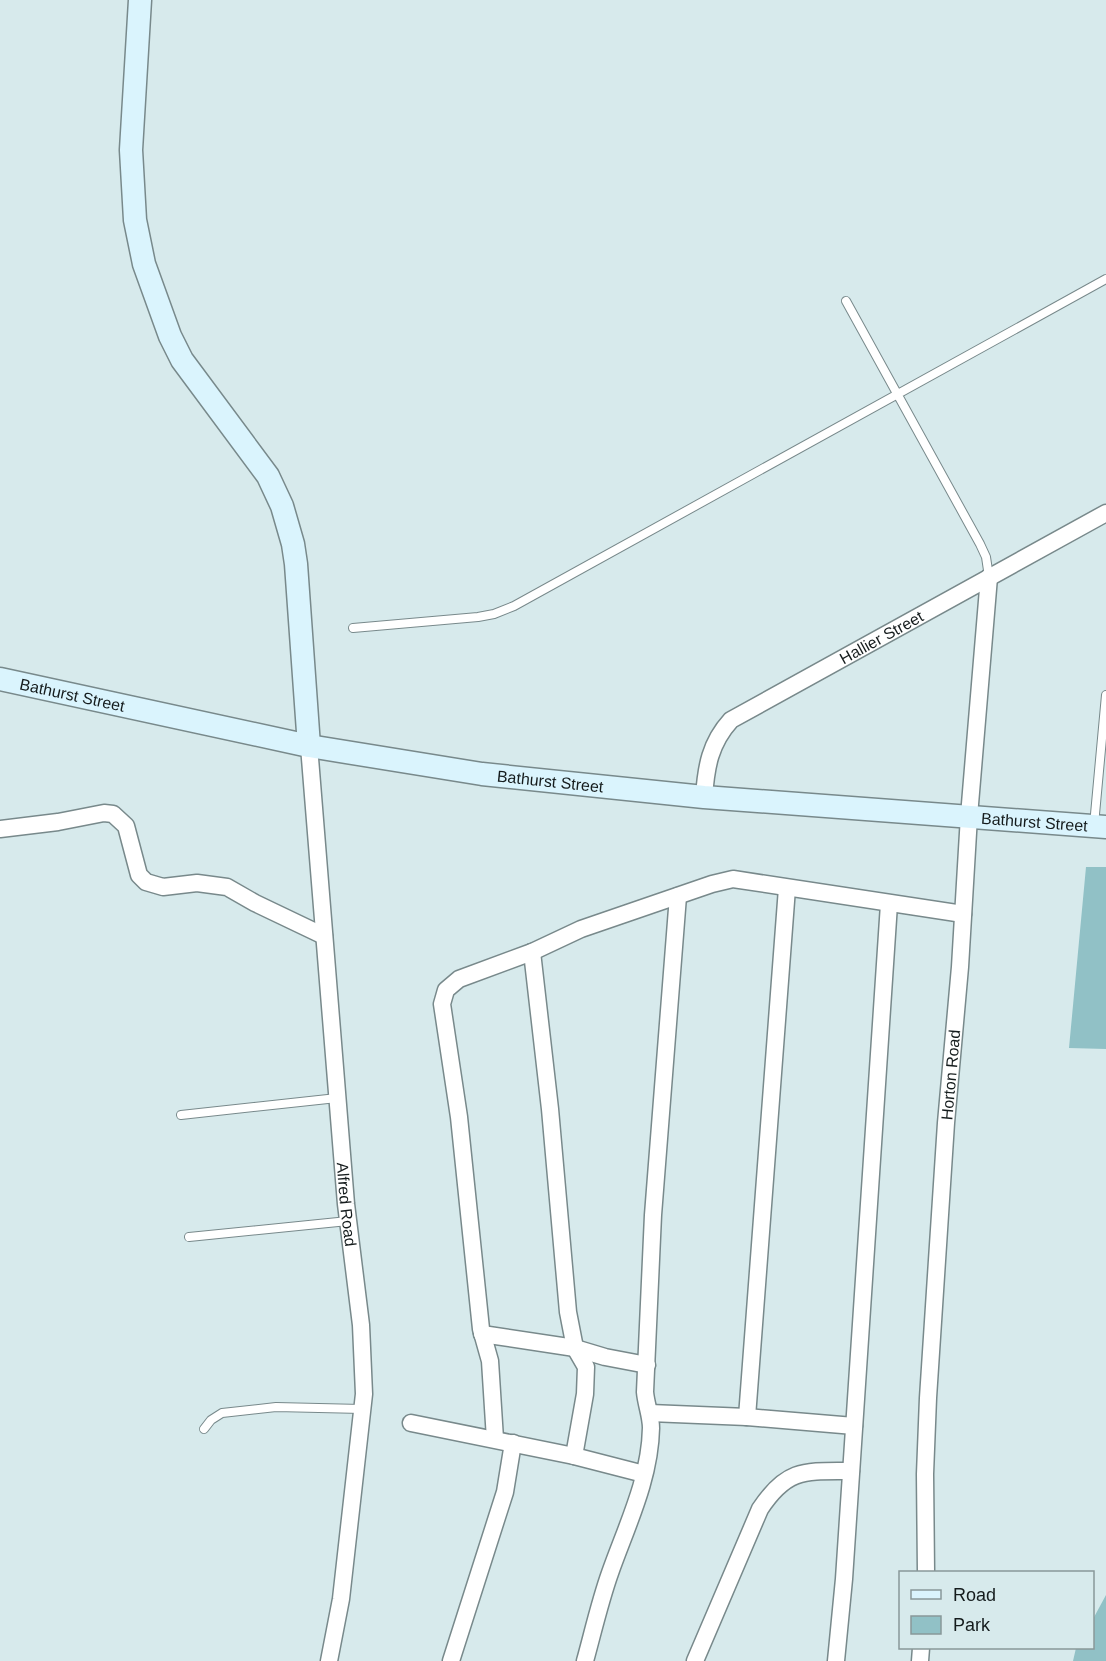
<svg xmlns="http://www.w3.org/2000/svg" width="1106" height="1661" viewBox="0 0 1106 1661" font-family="Arial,sans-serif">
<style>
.green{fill:#91c1c6}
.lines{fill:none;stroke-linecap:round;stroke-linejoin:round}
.lane-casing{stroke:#78898b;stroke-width:10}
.street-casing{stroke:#78898b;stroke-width:19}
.secondary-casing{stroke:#78898b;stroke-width:25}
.lane{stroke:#fff;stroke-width:8}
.street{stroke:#fff;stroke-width:16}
.secondary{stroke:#daf4fd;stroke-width:22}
.labels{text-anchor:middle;stroke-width:5;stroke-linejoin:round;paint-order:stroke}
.street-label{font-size:16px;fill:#151c1d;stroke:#d7eaec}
</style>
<rect width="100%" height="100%" fill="#d7eaec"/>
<path class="green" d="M1086 867H1106V1049L1069 1048Z
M1106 1595V1661H1073L1076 1648H1092L1093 1619Z"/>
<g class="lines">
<g class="lane-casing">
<path id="lane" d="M846 301 980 544 986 557 989 577
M353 628 478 617 494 614 514 606 1106 279
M1094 825 1106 695
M181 1115 337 1098
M189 1237 348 1221
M204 1429 211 1420 222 1413 276 1407 362 1409"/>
</g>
<g class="street-casing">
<g id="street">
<path id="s1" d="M309 746 346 1204 361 1325 364 1394 341 1599 329 1661"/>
<path id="s2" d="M704 797C706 767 710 743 731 720L1106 513"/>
<path d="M0 829 58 822 104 813 113 814 126 826 139 875 146 882 163 887 197 883 227 887 255 903 324 936"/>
<path d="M532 952 550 1109 568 1312 575 1348 586 1367 585 1394 574 1456"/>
<path d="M482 1334 575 1348 605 1357 647 1365"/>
<path d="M650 1413 747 1417 854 1426"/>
<path d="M747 1417 787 888"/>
<path d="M411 1423 574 1456 644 1474"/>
<path d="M495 1439 490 1361 481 1329 459 1117 442 1004 446 990 459 979 532 952 581 929 712 884 733 879 963 914"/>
<path id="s3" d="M926 1572 925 1474 928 1398 946 1123 960 967 969 816 989 577"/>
<path d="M451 1661 505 1492 513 1443"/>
<path d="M585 1661C593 1632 600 1601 610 1573 627 1525 650 1479 651 1428 651 1416 646 1404 645 1392L653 1215 678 896"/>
<path d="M695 1661 760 1509C787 1468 805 1471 851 1471"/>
<path d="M836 1661 844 1579 889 904"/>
<path d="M920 1661 921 1648"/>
</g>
</g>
<g class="secondary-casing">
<g id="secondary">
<path d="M140 0 131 150 135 220 144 264 170 336 182 360 268 476 282 506 293 544 296 564 309 746"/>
<path id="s4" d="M0 679 309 746 482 774 704 797 1106 827"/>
</g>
</g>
<use href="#lane" class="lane"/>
<use href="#street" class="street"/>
<use href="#secondary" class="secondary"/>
</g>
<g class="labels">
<g class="street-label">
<text dy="6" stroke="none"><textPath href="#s2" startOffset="255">Hallier Street</textPath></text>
<text dy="6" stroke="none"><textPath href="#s4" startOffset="74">Bathurst Street</textPath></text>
<text dy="6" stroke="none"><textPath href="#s4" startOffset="560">Bathurst Street</textPath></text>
<text dy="6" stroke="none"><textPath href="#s4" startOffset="1046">Bathurst Street</textPath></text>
<text dy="6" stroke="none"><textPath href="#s3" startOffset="498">Horton Road</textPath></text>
<text dy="6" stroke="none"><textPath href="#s1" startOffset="460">Alfred Road</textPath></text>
</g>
</g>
<rect x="899" y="1571" width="195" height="78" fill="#d7eaec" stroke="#899899" stroke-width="1.5"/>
<rect x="911" y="1590" width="30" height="9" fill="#daf4fd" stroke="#899899" stroke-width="1.5"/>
<text x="953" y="1601" font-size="18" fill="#151c1d">Road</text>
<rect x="911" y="1616" width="30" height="18" fill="#91c1c6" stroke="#899899" stroke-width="1.5"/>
<text x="953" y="1631" font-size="18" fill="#151c1d">Park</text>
</svg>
